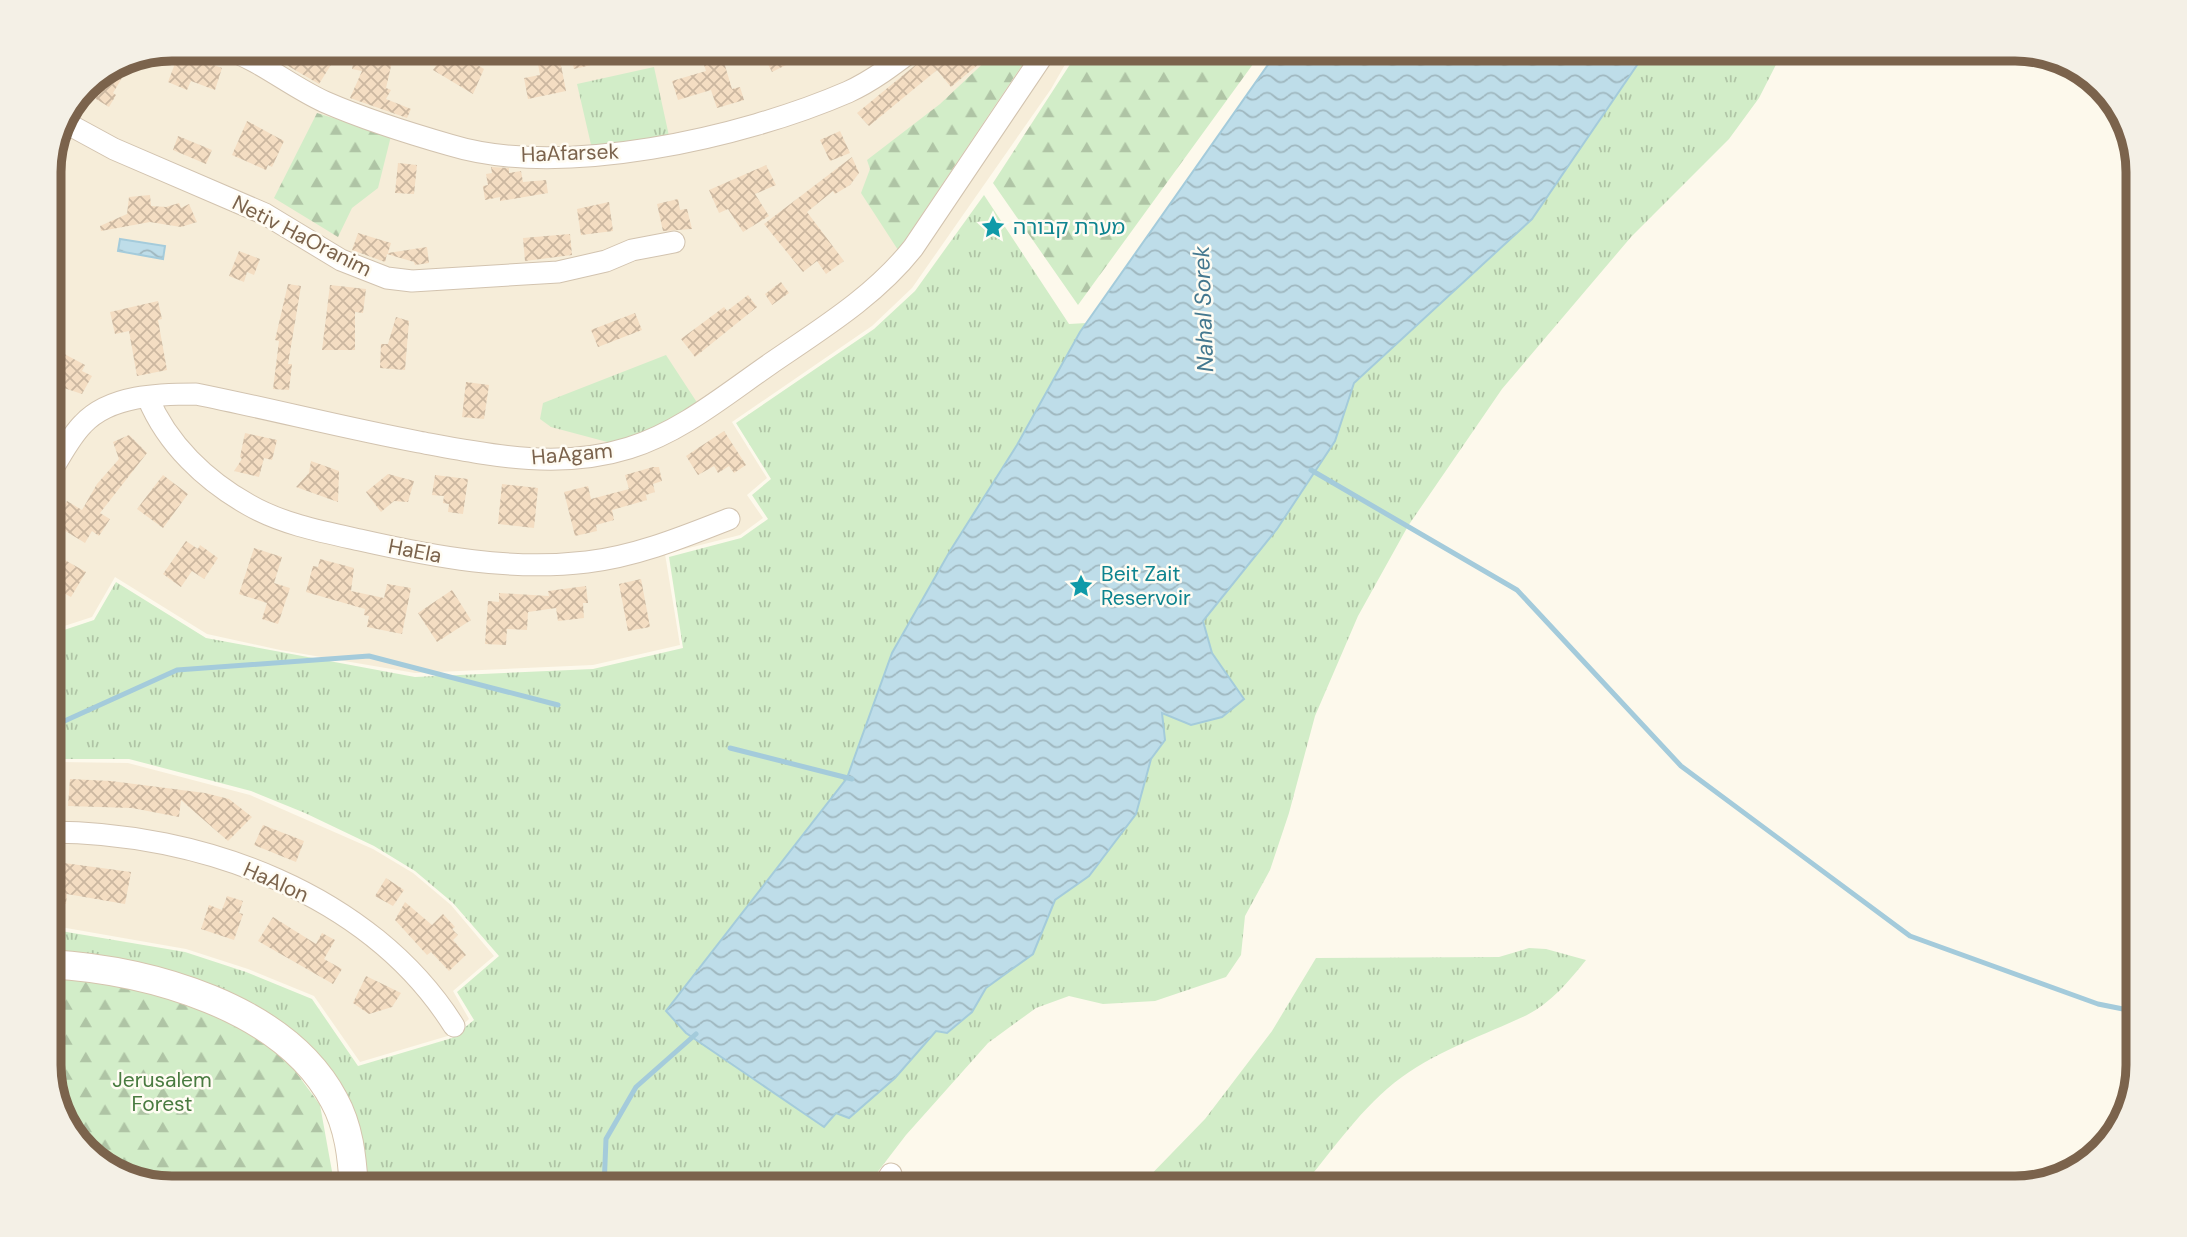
<svg xmlns="http://www.w3.org/2000/svg" width="2187" height="1237" viewBox="0 0 2187 1237" font-family="'DM Sans','Noto Sans Hebrew',sans-serif">
<style>
.residential{fill:#f6edd9}
.grass{fill:url(#grass-tufts)}
.forest{fill:url(#forest-firs)}
.water{fill:url(#water-waves);stroke:#a4cbdb;stroke-width:2}
.lines{fill:none;stroke-linecap:round;stroke-linejoin:round}
.stream{stroke:#a4cbdb;stroke-width:5}
.building{fill:url(#building-cross-hatch)}
.street-casing{stroke:#d2c3af;stroke-width:23}
.secondary-casing{stroke:#d5c4ad;stroke-width:30}
.street{stroke:#fff;stroke-width:21}
.secondary{stroke:#fff;stroke-width:28}
.labels{text-anchor:middle;stroke-width:5;stroke-linejoin:round;paint-order:stroke}
.street-label{font-size:21px;fill:#7b634c;stroke:#fffcf3}
.culture-label{font-size:21px;fill:#0d838f;stroke:#fffcf3;text-anchor:start}
.park-label{font-size:21px;fill:#497b40;stroke:#fffcf3}
.water-label{font-size:23px;font-style:italic;fill:#44788f;stroke:#fffcf3}
.rim{fill:none;stroke:#7b634c;stroke-width:9}
</style>
<defs>
<pattern id="grass-tufts" width="24" height="20" patternUnits="userSpaceOnUse" patternTransform="scale(1.75)"><rect width="24" height="20" fill="#d2edc8"/><path d="M3 7l-1-3M5 7V3M7 7l1-3M15 17l-1-3M17 17v-4M19 17l1-3" fill="none" stroke="#afc4a5"/></pattern>
<pattern id="forest-firs" width="22" height="20" patternUnits="userSpaceOnUse" patternTransform="scale(1.75)"><rect width="22" height="20" fill="#d2edc8"/><path d="M5 1l3.5 6h-7zM16 11l3.5 6h-7z" fill="#afc4a5"/></pattern>
<pattern id="water-waves" width="16" height="10" patternUnits="userSpaceOnUse" patternTransform="scale(1.75)"><rect width="16" height="10" fill="#bedde9"/><path d="M0 5q4-4 8 0t8 0" fill="none" stroke="#9fb7bf"/></pattern>
<pattern id="building-cross-hatch" width="8" height="8" patternUnits="userSpaceOnUse" patternTransform="scale(1.75)"><rect width="8" height="8" fill="#f4ddc2"/><path d="M0 0l8 8M0 8l8-8" fill="none" stroke="#cbb7a0"/></pattern>
</defs>
<rect width="100%" height="100%" fill="#fdf9ec"/>
<path class="residential" d="M173 49H1074L1051 89 912 288 872 326 732 422 767 478 747 495 763 518 740 535 665 554 680 645 593 665 415 673 280 650 207 634 115 577 92 617 49 631V165L86 85 126 58Z
M60 762 128 763 250 795 373 849 413 873 451 905 494 956 453 991 469 1019 451 1035 360 1062 314 996 248 969 186 949 49 925V812L60 811Z"/>
<path class="grass" d="M1517 49H1784L1759 98 1729 139 1631 237 1502 389 1408 526 1358 616 1315 716 1289 813 1270 870 1245 916 1241 955 1226 977 1155 1001 1103 1004 1069 996 1036 1008 988 1043 906 1135 873 1178 885 1188H362L354 1115 332 1072 303 1045 49 954V929L185 952 246 972 312 999 358 1066 452 1038 474 1020 457 992 499 956 453 903 415 871 374 846 305 813 251 791 129 759H57L56 808H49V635L94 620 116 582 206 638 415 677 593 669 683 648 669 557 741 538 768 519 752 495 771 479 736 423 874 329 915 291 984 195 1069 324 1281 312Z
M654 67 669 136 592 149 577 84Z
M666 355 698 404 661 426 627 440 611 443 551 427 540 419 543 403Z
M1529 948 1546 949 1586 960C1569 981 1551 1003 1527 1015 1485 1035 1441 1049 1402 1077 1362 1106 1333 1150 1301 1188H1138L1205 1119 1272 1031 1316 958 1499 957Z"/>
<path class="forest" d="M987 49H1033L898 250 861 193 870 169 867 160 940 104 992 55Z
M1080 49H1264L1078 305 993 183Z
M317 113 391 136 378 188 352 208 338 237 274 198Z
M49 977 115 980 249 1028 290 1064 320 1105 335 1188H173L111 1172 66 1126 49 1072Z"/>
<path class="water" d="M1279 49H1648L1532 219 1354 383 1335 441 1277 529 1203 621 1212 653 1244 699 1222 717 1191 725 1162 713 1165 740 1151 759 1136 814 1089 876 1055 900 1033 954 986 988 972 1012 947 1033 936 1031 895 1078 849 1118 836 1113 824 1127 686 1033 666 1011 847 778 892 653 950 551 1017 445 1080 332Z
M120 239 165 246 163 259 118 251Z"/>
<g class="lines">
<path class="stream" d="M1311 470 1517 590 1681 766 1910 936 2098 1004 2138 1012
M49 728 177 670 369 656 558 705
M730 748 852 779
M604 1188 606 1139 636 1087 696 1034"/>
</g>
<path class="building" d="M259 49H286L313 65 321 52 334 60 319 84Z
M356 49 394 53 386 88 391 90 386 99 411 109 407 118 350 98 362 71 352 69Z
M699 49H720L732 89 740 87 744 100 717 108 711 90 678 100 672 81 706 71Z
M760 49H790L796 60 772 72Z
M935 49H976L985 59 951 87 937 70 869 126 857 113Z
M446 50 469 65 471 61 484 69 473 94 433 70Z
M588 51 591 65 574 69 571 55Z
M179 53 222 68 215 90 191 81 187 90 168 82Z
M135 56 113 93 116 95 109 107 83 91 86 85 126 58Z
M560 60 566 91 528 99 524 78 540 75 538 64Z
M247 121 284 141 272 167 268 165 266 170 232 155Z
M840 131 850 153 830 161 820 140Z
M178 136 212 150 206 164 173 150Z
M55 152 65 181 49 186V165Z
M852 157 859 173 850 185 835 194 833 191 807 212 844 261 826 274 817 261 803 272 764 224Z
M398 163 417 165 414 194 395 193Z
M766 165 776 185 755 194 769 216 743 232 728 209 719 213 709 190Z
M491 167 509 168V173L521 171 523 182 546 180 548 193 500 201V197L485 200 483 186 488 185 486 174 492 173Z
M150 195 151 206 166 207 179 203 181 208 189 204 197 222 181 227 150 222 101 231 100 226 127 214 129 197Z
M678 199 680 210 687 209 692 229 663 231 657 204Z
M609 202 613 231 581 235 577 209Z
M358 233 391 243 388 253 427 247 429 263 415 265 414 262 387 254 385 262 352 250Z
M570 234 572 255 525 261 523 238Z
M239 251 260 259 254 275 247 272 244 282 229 276Z
M781 282 789 293 772 305 765 294Z
M288 284 301 286 288 364H292L289 390 273 389 279 341 275 340Z
M330 285 366 289 363 313 355 312V350H322Z
M748 295 757 307 695 357 681 339 724 307 727 311Z
M158 301 162 319 158 320 167 370 137 376 129 331 115 334 110 312Z
M635 313 642 330 598 347 591 330Z
M396 317 409 321 405 370 380 368 381 344H388Z
M55 349 85 365 82 371 92 376 82 394 64 388 49 414V359Z
M466 382 489 385 484 419 462 417Z
M724 431 746 465 734 473 729 466 718 473 714 466 698 475 686 456Z
M245 433 277 440 272 460 264 458 259 477 234 471 242 459 240 457Z
M129 435 147 453 100 513 110 519 99 536 92 531 85 543 54 524 67 501 82 510 97 484 119 459 113 442Z
M311 461 339 471 338 502 296 487 309 473Z
M653 467H659L662 481 653 484 655 492 646 495 647 500 612 510 614 520 596 525 597 531 575 536 564 492 588 486 591 499 629 489 625 475Z
M388 474 414 481 408 502 394 501 381 512 366 492Z
M163 475 188 494 163 528 137 509Z
M435 475 468 479 463 514 448 512 449 504 443 503 444 496 432 495Z
M502 484 538 488 534 528 498 524Z
M186 541 198 549 200 545 218 558 204 579 192 571 181 587 163 574Z
M254 548 282 557 274 583 290 588 278 624 262 619 267 603 239 594Z
M49 551 86 572 71 597 49 585Z
M320 559 354 568 351 591 384 598 387 584 411 588 402 634 367 627 369 616 364 615 365 609 306 592 313 566 318 567Z
M641 579 650 627 628 631 619 584Z
M586 586 588 603H583L584 618 558 621 556 608 528 612 527 630 507 629 506 645 485 644 488 601 499 602V593L549 596 548 591Z
M452 590 471 620 437 642 418 613Z
M70 779 111 781 205 793 229 799 252 817 228 841 181 800 179 817 132 808 68 806Z
M263 825 304 841 296 862 254 845Z
M49 861 131 872 125 904 67 894 66 904 49 903Z
M386 878 404 890 393 906 375 896Z
M227 896 243 901 239 913 243 914 234 940 201 929 209 905 222 910Z
M405 902 432 925 443 914 455 927 452 929 458 935 453 940 466 955 449 971 431 952 427 955 395 920Z
M273 917 316 944 322 933 335 940 324 959 342 969 333 984 258 941Z
M366 976 401 993 392 1007 369 1014 353 1003Z"/>
<g class="lines">
<g class="street-casing">
<path id="street" d="M227 49C263 62 290 86 325 102 364 119 408 133 450 145 561 179 742 138 848 92 872 81 893 65 914 49
M68 124 114 149 265 214 341 260 387 278 412 281 558 272 606 261 632 250 674 242
M148 398C167 444 206 481 249 505 282 524 323 532 360 540 435 557 510 571 587 562 637 556 683 537 729 519
M49 474C60 458 69 438 83 424 110 395 159 394 196 394 271 409 344 428 419 442 489 455 559 470 629 448 681 432 725 395 770 364 821 329 874 297 913 248L1047 49
M49 832C201 832 371 894 454 1026
M882 1188 891 1174"/>
</g>
<g class="secondary-casing">
<path id="secondary" d="M49 964C148 970 284 1006 334 1100 349 1127 352 1157 354 1188"/>
</g>
<use href="#street" class="street"/>
<use href="#secondary" class="secondary"/>
</g>
<defs>
<g id="sight-bare" transform="scale(1.89)"><path d="M0-6L1.8-2.2L6-1.7L2.9 1.2L3.7 5.4L0 3.3L-3.7 5.4L-2.9 1.2L-6-1.7L-1.8-2.2Z" fill="#0f9aa8" stroke="#fffcf3" stroke-width="2.5" paint-order="stroke"/></g>
</defs>
<g fill-rule="evenodd">
<use href="#sight-bare" x="993" y="227"/>
<use href="#sight-bare" x="1081" y="586"/>
</g>
<g class="labels">
<g class="street-label">
<text transform="translate(570 153) rotate(-2)" y="7">HaAfarsek</text>
<text transform="translate(302 236) rotate(27)" y="7">Netiv HaOranim</text>
<text transform="translate(572 454) rotate(-5)" y="7">HaAgam</text>
<text transform="translate(415 551) rotate(11)" y="7">HaEla</text>
<text transform="translate(276 882) rotate(24)" y="7">HaAlon</text>
</g>
<g class="culture-label">
<text x="1013" y="234">מערת קבורה</text>
<text x="1101" y="581">Beit Zait<tspan x="1101" dy="24">Reservoir</tspan></text>
</g>
<g class="park-label">
<text x="162" y="1087">Jerusalem<tspan x="162" dy="24">Forest</tspan></text>
</g>
<g class="water-label">
<text transform="translate(1203 309) rotate(-92)" y="8">Nahal Sorek</text>
</g>
</g>
<path d="M0 0H2187V1237H0ZM172 61H2015A111 111 0 0 1 2126 172V1065A111 111 0 0 1 2015 1176H172A111 111 0 0 1 61 1065V172A111 111 0 0 1 172 61Z" fill="#f4f0e6" fill-rule="evenodd"/>
<path class="rim" d="M172 61H2015A111 111 0 0 1 2126 172V1065A111 111 0 0 1 2015 1176H172A111 111 0 0 1 61 1065V172A111 111 0 0 1 172 61Z"/>
</svg>
